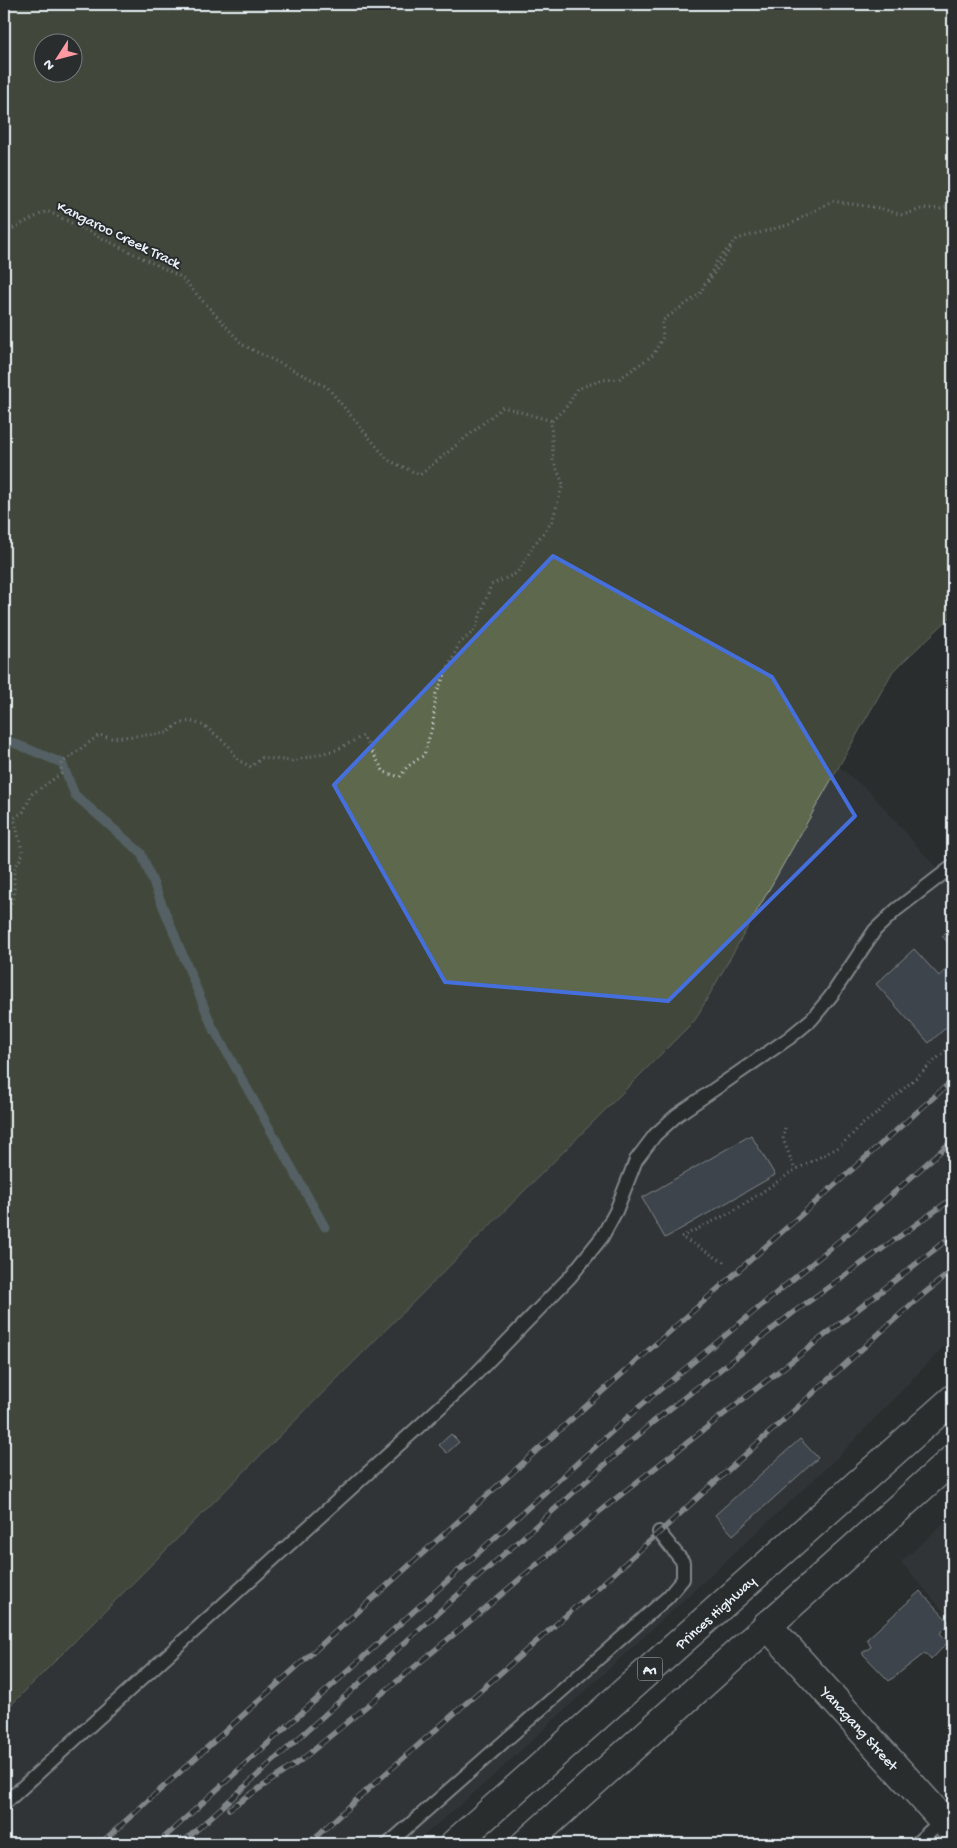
<svg xmlns="http://www.w3.org/2000/svg" width="957" height="1848" viewBox="0 0 957 1848" font-family="'Gochi Hand',sans-serif">
<style>
.built{fill:#373c42}
.green{fill:#5d674e;stroke:#a2aca3;fill-rule:evenodd}
.lines{fill:none;stroke-linecap:round;stroke-linejoin:round}
.stream{stroke:#889da4;stroke-width:9}
.building{fill:#545f6f;stroke:#e8f1f8}
.service-casing{stroke:#e8f1f8;stroke-width:16}
.tertiary-casing{stroke:#e8f1f8;stroke-width:31}
.trunk-casing{stroke:#e8f1f8;stroke-width:31}
.path{stroke:#e8f1f8;stroke-width:3;stroke-dasharray:1 4;stroke-linecap:butt}
.service{stroke:#2a2d2e;stroke-width:12}
.tertiary{stroke:#2a2d2e;stroke-width:28}
.trunk{stroke:#2a2d2e;stroke-width:28}
.rail-casing{stroke:#e8f1f8;stroke-width:5.5}
.rail{stroke:#2a2d2e;stroke-width:4;stroke-dasharray:11;stroke-linecap:butt}
.marked{fill:none;stroke:#466fde;stroke-width:4;stroke-linejoin:round}
.labels{text-anchor:middle;stroke-width:4;stroke-linejoin:round;paint-order:stroke}
.shield{fill:#2a2d2e;stroke:#afb6bb;stroke-width:1}
.shield-label{font-size:14px;font-weight:bold;fill:#e8f1f8}
.street-label{font-size:15px;fill:#e8f1f8;stroke:#2a2d2e}
</style>
<rect width="100%" height="100%" fill="#2a2d2e"/>
<filter id="ink" filterUnits="userSpaceOnUse"><feTurbulence type="fractalNoise" baseFrequency=".02" numOctaves="2"/><feDisplacementMap in="SourceGraphic" scale="10" xChannelSelector="R" yChannelSelector="G"/><feConvolveMatrix kernelMatrix="1 2 1 2 8 2 1 2 1" color-interpolation-filters="sRGB"/></filter>
<g filter="url(#ink)">
<path class="built" d="M839 767 871 793 951 885 953 883V1337L838 1457 489 1780 414 1844H4V1712L695 1020Z
M953 1515V1622L901 1562Z"/>
<path class="green" d="M4 4H953V615L893 671 695 1020 4 1712ZM42 42H72V72H42Z"/>
<g class="lines">
<path class="stream" d="M4 739 62 763 75 795 141 853 212 1026 325 1227"/>
</g>
<path class="building" d="M953 925V948L942 936Z
M914 949 939 976 953 963V1021L929 1043 876 984Z
M751 1135 775 1175 665 1238 642 1198Z
M451 1434 459 1442 447 1453 439 1445Z
M800 1439 818 1458 733 1535 715 1515Z
M920 1591 950 1623 940 1633 948 1642 931 1660 925 1653 889 1681 862 1653 871 1647 867 1639Z"/>
<g class="lines">
<g class="service-casing">
<path id="service" d="M4 1804 470 1380 570 1277 602 1237 616 1211 636 1160 655 1135 677 1115 789 1038 812 1019 831 996 875 930 896 910 953 866
M388 1844 668 1597 683 1579V1562L659 1532
M916 1844 953 1810"/>
</g>
<g class="tertiary-casing">
<path id="tertiary" d="M767 1625 953 1831"/>
</g>
<g class="trunk-casing">
<path id="trunk" d="M454 1844 953 1399
M525 1844 953 1459"/>
</g>
<path class="path" d="M4 233 47 211 181 277 243 345 327 387 388 460 420 475 503 407 552 421
M708 282 731 248
M4 922 14 895V870L23 854 14 818 23 812 32 794 61 774 62 763 99 735 111 738 167 733 179 724 190 721 205 726 229 746 238 760 251 767 262 758 292 761 336 750 363 736 384 772 400 777 407 767 424 755 433 724 436 694 459 644 475 630 491 585 517 573 534 545 552 522 563 484 553 460 551 422 568 405 577 389 602 380 619 379 653 355 663 337 662 321 700 294 717 261 737 239 791 224 832 201 879 208 903 215 925 208 940 209 953 205
M4 928 7 938 4 956
M785 1128 783 1139 795 1170
M724 1262 681 1237 732 1212 795 1170 837 1148 850 1137 860 1126 875 1115 953 1044"/>
<use href="#service" class="service"/>
<use href="#tertiary" class="tertiary"/>
<use href="#trunk" class="trunk"/>
<g class="rail-casing">
<path id="rail" d="M229 1809 300 1761 469 1622 600 1511 953 1235
M100 1844 614 1381 953 1080
M157 1844 639 1407 851 1231 953 1140
M181 1844 451 1601 653 1422 794 1312 953 1198
M308 1844 375 1783 610 1577 915 1301 953 1270"/>
</g>
<use href="#rail" class="rail"/>
</g>
</g>
<path d="M0 0H957V1848H0ZM553 556 772 677 855 816 668 1001 445 982 334 785Z" fill="#2a2d2e" fill-opacity=".55" fill-rule="evenodd"/>
<path class="marked" d="M553 556 772 677 855 816 668 1001 445 982 334 785Z"/>
<g class="labels">
<rect class="shield" x="637.5" y="1657.5" width="25" height="23" rx="4"/>
<g class="shield-label">
<text x="650" y="1674">A1</text>
</g>
<g class="street-label">
<text transform="translate(119 234) rotate(26)" y="5">Kangaroo Creek Track</text>
<text transform="translate(715 1612) rotate(-42)" y="5">Princes Highway</text>
<text transform="translate(860 1728) rotate(48)" y="5">Yanagang Street</text>
</g>
</g>
<rect width="957" height="1848" fill="none" stroke="#2a2d2e" stroke-width="20"/>
<rect x="10" y="10" width="937" height="1828" fill="none" stroke="#e8f1f8" stroke-width="2" filter="url(#ink)"/>
<g transform="translate(58 58) rotate(234)"><circle r="24" fill="#2a2d2e" stroke="#767b7f"/>
<path d="M0-4L9 19L0 12L-9 19Z" fill="#ff9aa2"/>
<text y="-8" font-size="14" font-weight="bold" text-anchor="middle" fill="#e8f1f8">N</text>
</g>
</svg>
